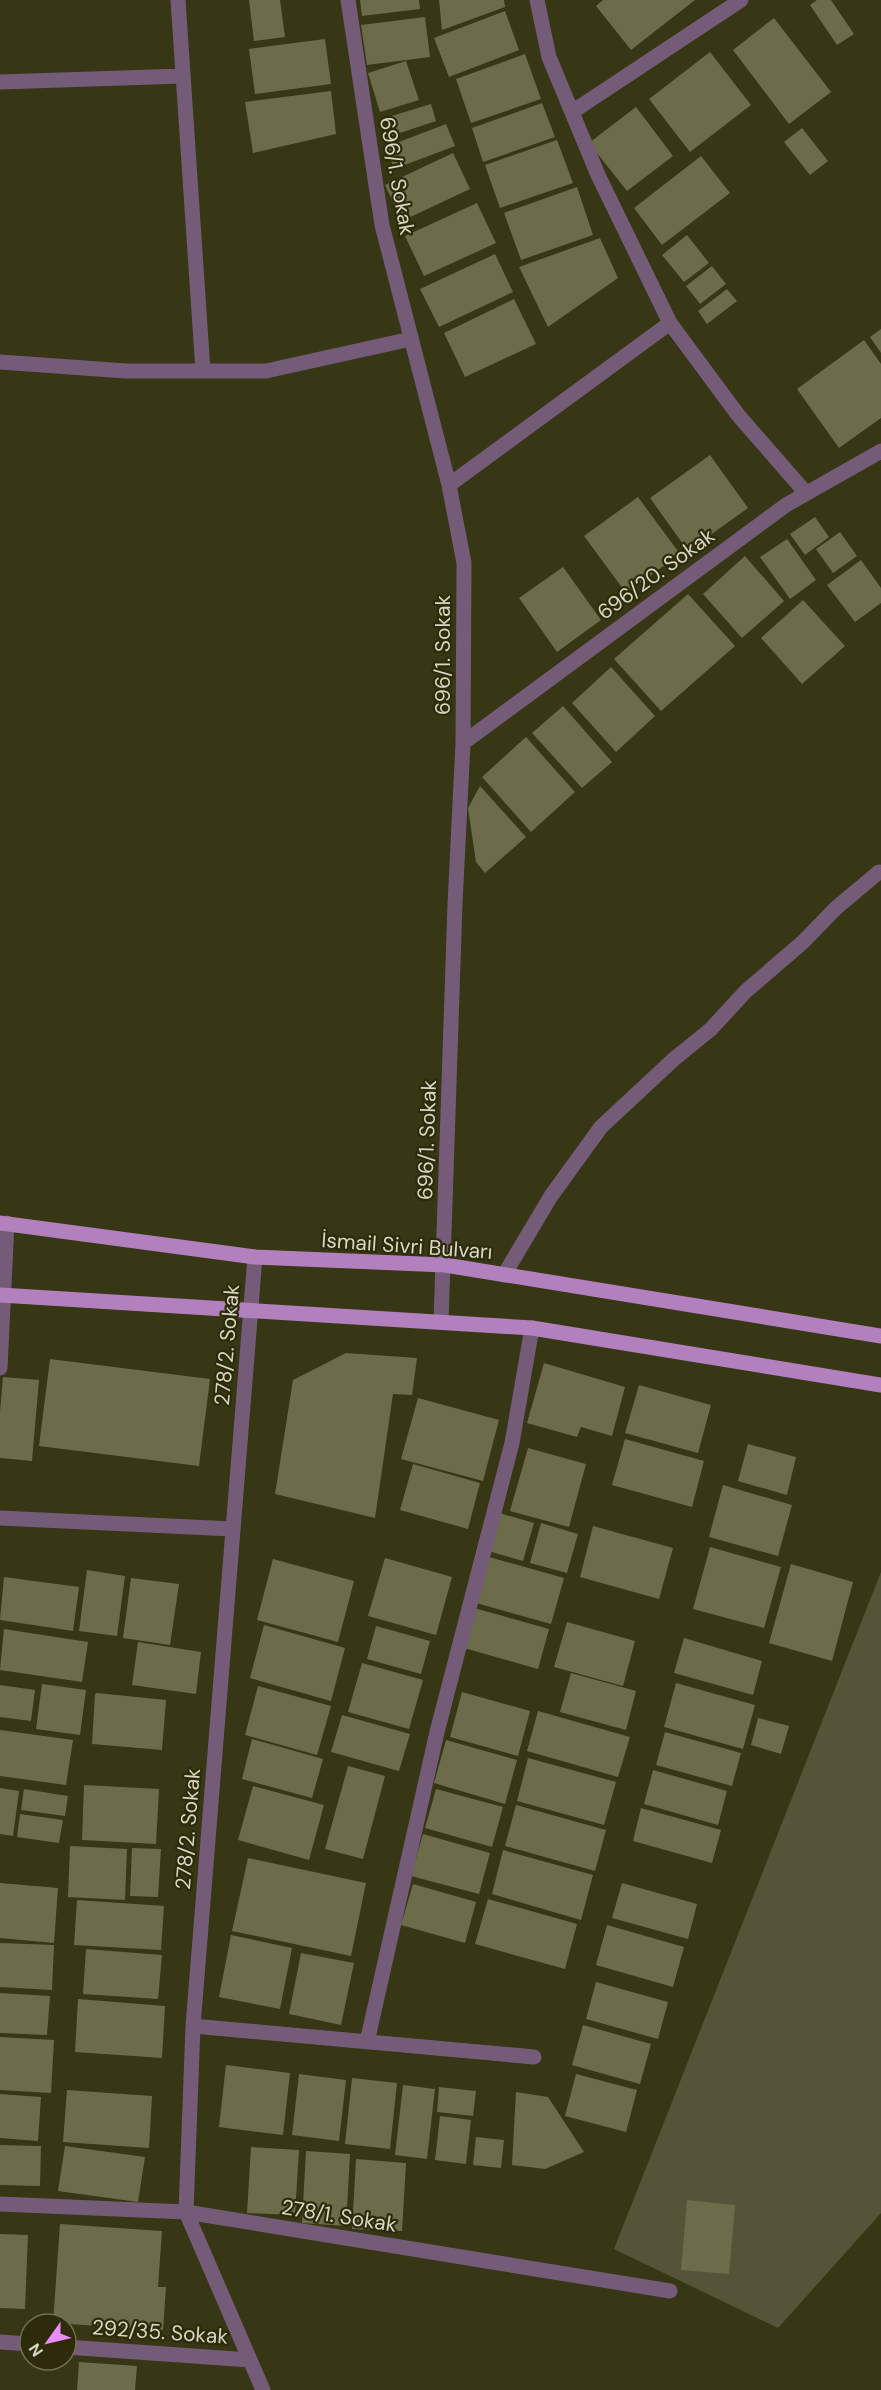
<svg xmlns="http://www.w3.org/2000/svg" width="881" height="2390" viewBox="0 0 881 2390" font-family="'DM Sans',sans-serif">
<style>
.green{fill:#555438}
.building{fill:#6d6c4a}
.lines{fill:none;stroke-linecap:round;stroke-linejoin:round}
.minor{stroke:#745c79;stroke-width:15}
.major{stroke:#b281bd;stroke-width:15}
.labels{text-anchor:middle;stroke-width:4.5;stroke-linejoin:round;paint-order:stroke}
.street-label{font-size:21px;fill:#d7d7c5;stroke:#2d2b0a}
</style>
<rect width="100%" height="100%" fill="#373615"/>
<path class="green" d="M881 1572V2213L778 2328 614 2249Z"/>
<path class="building" d="M249 0H280L285 37 254 41Z
M360 0H419L420 9 362 16Z
M439 0H504L505 7 442 30Z
M603 0H695L631 50 596 6Z
M817 0H831L854 34 837 45 810 5Z
M505 11 519 50 449 77 434 38Z
M425 17 430 57 367 65 361 25Z
M774 18 831 92 789 124 733 50Z
M325 39 331 84 255 94 249 49Z
M710 52 751 105 690 152 649 99Z
M525 54 541 99 471 123 456 79Z
M406 61 419 100 380 112 368 73Z
M331 91 336 134 253 153 245 102Z
M542 103 555 137 483 162 472 128Z
M431 104 436 121 391 136 385 118Z
M636 107 673 156 627 191 589 143Z
M446 124 455 146 394 169 386 147Z
M802 128 828 161 810 175 784 142Z
M557 140 573 183 500 208 485 165Z
M453 153 470 189 402 221 385 185Z
M701 156 730 193 662 245 634 208Z
M577 187 593 235 521 260 504 213Z
M477 203 496 243 424 276 405 236Z
M687 235 709 263 684 282 662 255Z
M600 238 618 278 548 327 519 267Z
M495 254 513 292 439 327 420 289Z
M712 266 726 284 700 304 686 286Z
M727 289 737 301 707 324 698 311Z
M514 299 536 344 465 377 444 333Z
M881 329V353L870 337Z
M864 340 881 364V418L839 448 797 389Z
M710 455 748 508 688 551 650 498Z
M638 497 680 554 626 593 584 536Z
M815 517 829 537 805 555 790 534Z
M840 532 857 556 833 573 816 549Z
M787 539 816 580 790 599 760 557Z
M745 556 784 601 742 638 703 594Z
M861 560 881 588V603L855 622 827 585Z
M563 567 601 620 557 652 519 598Z
M688 594 735 646 661 711 614 659Z
M803 600 845 646 802 684 761 638Z
M611 667 655 716 616 752 572 703Z
M563 706 612 762 582 788 532 733Z
M526 737 575 792 531 832 482 777Z
M480 786 526 837 485 873 476 862 468 808Z
M346 1353 417 1358 412 1395 393 1394 375 1518 275 1494 293 1380Z
M50 1359 210 1379 199 1466 39 1446Z
M544 1363 625 1387 612 1436 581 1427 577 1437 527 1423Z
M3 1377 39 1380 32 1461 0 1458V1412Z
M639 1385 711 1405 698 1453 625 1433Z
M418 1398 499 1420 483 1481 401 1459Z
M625 1439 704 1461 692 1507 612 1485Z
M748 1444 796 1457 787 1495 738 1481Z
M528 1448 586 1464 569 1527 510 1511Z
M413 1464 480 1483 468 1529 400 1510Z
M723 1485 792 1505 778 1556 709 1537Z
M499 1513 534 1523 523 1561 488 1551Z
M541 1523 578 1534 567 1573 530 1563Z
M593 1526 673 1548 659 1599 580 1577Z
M710 1547 781 1567 764 1628 693 1609Z
M489 1557 564 1578 551 1624 476 1603Z
M385 1558 452 1577 436 1635 368 1616Z
M273 1559 354 1581 338 1642 257 1620Z
M791 1564 853 1582 832 1661 769 1643Z
M87 1570 125 1576 117 1636 79 1631Z
M4 1577 79 1587 73 1631 0 1620Z
M131 1578 179 1584 170 1645 123 1638Z
M474 1608 549 1629 538 1669 464 1648Z
M567 1622 635 1641 623 1686 554 1667Z
M264 1625 345 1648 331 1701 250 1678Z
M376 1626 430 1641 421 1674 367 1659Z
M4 1629 88 1642 82 1682 0 1670Z
M684 1638 762 1661 753 1695 674 1673Z
M138 1642 201 1652 196 1694 132 1685Z
M362 1663 423 1680 409 1729 348 1712Z
M571 1673 636 1691 626 1730 560 1712Z
M676 1683 755 1705 743 1749 664 1727Z
M42 1684 86 1690 80 1735 36 1729Z
M0 1685 35 1690 31 1721 0 1717Z
M258 1686 331 1706 317 1755 245 1735Z
M462 1692 530 1711 518 1756 450 1737Z
M97 1693 166 1700 162 1750 92 1744 95 1694Z
M538 1711 630 1737 618 1777 527 1751Z
M342 1715 410 1734 399 1771 331 1752Z
M758 1718 789 1726 781 1754 751 1745Z
M0 1730 73 1740 66 1785 0 1776Z
M665 1732 741 1753 732 1786 656 1765Z
M252 1739 323 1759 312 1798 242 1779Z
M446 1740 517 1760 505 1804 434 1783Z
M528 1758 616 1782 604 1825 517 1801Z
M348 1766 385 1776 363 1859 325 1849Z
M653 1770 727 1791 718 1825 644 1804Z
M84 1785 159 1789 156 1844 82 1840Z
M253 1786 324 1805 309 1860 238 1840Z
M0 1788 19 1791 13 1836 0 1834Z
M24 1789 68 1796 65 1816 21 1810Z
M436 1789 503 1807 492 1847 425 1828Z
M516 1805 606 1830 595 1871 505 1846Z
M641 1808 721 1830 712 1863 633 1841Z
M20 1814 63 1820 59 1843 17 1837Z
M423 1834 490 1853 479 1894 411 1876Z
M70 1846 127 1849 125 1900 68 1897Z
M132 1848 161 1849 158 1897 130 1896Z
M503 1850 593 1875 581 1920 492 1894Z
M248 1858 366 1883 351 1956 232 1931Z
M0 1883 58 1888 54 1943 0 1938Z
M622 1883 697 1904 688 1939 612 1918Z
M413 1884 476 1902 465 1943 401 1925Z
M488 1899 577 1924 565 1969 475 1944Z
M77 1900 164 1906 161 1950 74 1945Z
M607 1925 684 1947 673 1987 596 1965Z
M231 1935 292 1948 280 2009 219 1997Z
M0 1943 54 1945 52 1990 0 1987Z
M86 1949 162 1955 158 1999 83 1994Z
M301 1953 354 1963 341 2025 289 2014Z
M596 1982 668 2002 658 2039 586 2019Z
M0 1993 50 1996 47 2035 0 2033Z
M78 1999 165 2006 162 2058 75 2052Z
M583 2025 651 2044 640 2084 572 2065Z
M0 2037 54 2040 51 2093 0 2090Z
M226 2065 290 2073 283 2135 219 2127Z
M299 2074 346 2080 339 2141 292 2135Z
M576 2074 637 2090 626 2132 565 2116Z
M352 2078 397 2083 390 2149 345 2144Z
M403 2085 435 2089 427 2159 395 2155Z
M439 2087 476 2091 473 2116 437 2112Z
M67 2090 152 2096 149 2148 63 2142Z
M516 2092 548 2097 584 2152 545 2169 512 2165Z
M0 2094 41 2097 38 2141 0 2138Z
M440 2116 471 2120 466 2164 435 2160Z
M476 2137 504 2140 501 2168 473 2165Z
M0 2145 41 2146 40 2186 0 2185Z
M65 2146 145 2157 138 2202 58 2191Z
M251 2147 299 2150 295 2215 247 2213Z
M306 2151 350 2154 346 2226 302 2223Z
M356 2159 406 2163 402 2231 352 2229Z
M687 2200 735 2205 729 2274 681 2270Z
M60 2224 162 2231 158 2287H166L163 2330 53 2323Z
M0 2234 28 2235 25 2309 0 2308Z
M79 2362 137 2366 135 2390H77Z"/>
<g class="lines">
<path class="minor" d="M178 0 203 371
M348 0 382 225 449 485 464 563 463 743 455 904 441 1322
M537 0 549 57 598 175 670 323 738 415 806 493
M0 82 183 76
M572 112 741 0
M0 362 126 371H266L411 339
M449 485 670 323
M463 743 786 505 881 451
M255 1257 193 2026 186 2212 263 2390
M504 1275 551 1196 601 1127 674 1059 711 1029 746 991 803 942 836 908 879 872
M0 1368 7 1223
M0 1518 233 1529
M193 2026 534 2057
M367 2042 437 1732 512 1443 532 1328
M0 2204 186 2212 670 2291
M0 2342 30 2344
M66 2347 250 2360"/>
<path class="major" d="M0 1223 255 1257 445 1265 881 1336
M0 1295 532 1328 881 1385"/>
</g>
<g class="labels">
<g class="street-label">
<text transform="translate(397 176) rotate(80)" y="7">696/1. Sokak</text>
<text transform="translate(656 574) rotate(-36)" y="7">696/20. Sokak</text>
<text transform="translate(443 655) rotate(-90)" y="7">696/1. Sokak</text>
<text transform="translate(427 1140) rotate(-88)" y="7">696/1. Sokak</text>
<text transform="translate(407 1246) rotate(4)" y="7">İsmail Sivri Bulvarı</text>
<text transform="translate(227 1345) rotate(-85)" y="7">278/2. Sokak</text>
<text transform="translate(188 1829) rotate(-85)" y="7">278/2. Sokak</text>
<text transform="translate(339 2216) rotate(9)" y="7">278/1. Sokak</text>
<text transform="translate(160 2332) rotate(4)" y="7">292/35. Sokak</text>
</g>
</g>
<g transform="translate(48 2342) rotate(236)"><circle r="28" fill="#2d2b0a" stroke="#717055" stroke-width="1.5"/>
<path d="M0-4.5L10 22L0 15L-10 22Z" fill="#e98dfd"/>
<text y="-9" font-size="16" font-weight="bold" text-anchor="middle" fill="#d7d7c5">N</text>
</g>
</svg>
